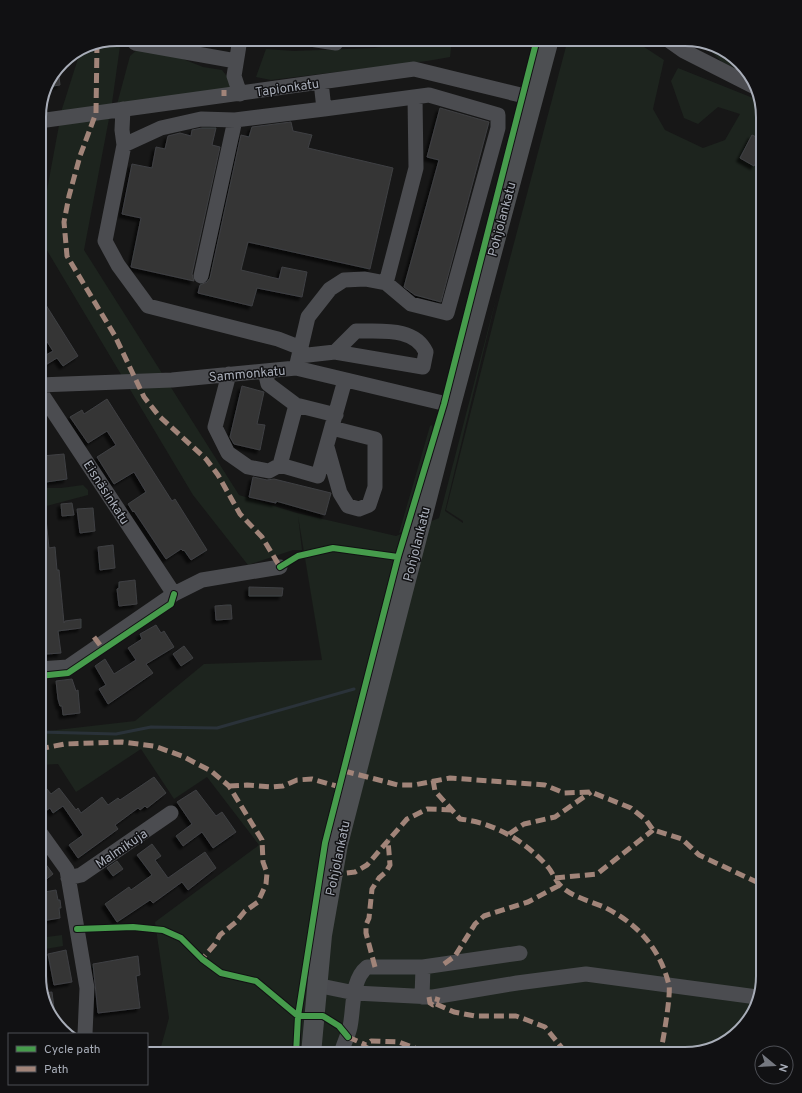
<svg xmlns="http://www.w3.org/2000/svg" width="802" height="1093" viewBox="0 0 802 1093" font-family="Overpass,sans-serif">
<style>
.green{fill:#1d241e}
.lines{fill:none;stroke-linecap:round;stroke-linejoin:round}
.stream{stroke:#2a3239;stroke-width:3}
.building{fill:#353536;stroke:#3f4043;filter:url(#shadow)}
.minor{stroke:#4b4c50;stroke-width:15}
.major{stroke:#4d4f52;stroke-width:20}
.quiet{stroke:#a18479;stroke-width:5;stroke-dasharray:10 5;stroke-linecap:butt}
.cycleway-casing{stroke:#111113;stroke-width:8}
.cycleway{stroke:#469c4c;stroke-width:6}
.labels{text-anchor:middle;stroke-width:3;stroke-linejoin:round;paint-order:stroke}
.street-label{font-size:13px;fill:#a8adb8;stroke:#111113}
.rim{fill:none;stroke:#a8adb8;stroke-width:2}
</style>
<defs>
<filter id="shadow"><feDropShadow dx="-3.5" dy="3.5" stdDeviation="1" flood-color="#0009"/></filter>
</defs>
<rect width="100%" height="100%" fill="#171717"/>
<path class="green" d="M117 39H121L112 103 84 250 239 495 297 513 396 536 439 518 497 295 445 511 463 523V521L446 510 500 296 568 39H632L664 60 653 109 665 130 703 148 725 140 740 114 718 107 698 124 684 118 671 81 678 68 758 100 763 117V976L752 1015 724 1043 685 1054H159L169 1018 155 922 259 845 207 777 174 799 141 749 76 792 58 764 39 765V732L135 721 204 664 322 660 298 516 302 550H293L248 565 193 495 39 237V192L47 190 62 109 81 49 87 45Z
M409 39H452L450 57 427 61 271 80 256 77 266 49 294 51 374 48 398 45Z
M485 39H516L497 46Z
M701 42 724 50 748 74 722 62Z
M139 48 165 52 203 67 222 70 232 83 231 92 116 108 130 56Z
M432 425C438 438 418 509 414 527L399 533 430 426Z
M83 485 88 490V495L39 508V488H61Z
M62 935 63 946 39 950V938Z"/>
<g class="lines">
<path class="stream" d="M39 732 116 734 151 727 217 728 354 689"/>
</g>
<path class="building" d="M58 68 60 85 46 87 47 83Z
M440 108 489 122 441 302 415 295 404 287 439 160 427 157Z
M291 122 293 131 312 135 308 148 393 168 370 269 248 242 241 270 279 279 282 267 307 272 302 297 257 288 252 306 198 293 200 285 207 282 210 278 241 135 249 137 252 127Z
M202 128H216L212 145 220 147 192 274 194 281 131 267 141 218 122 214 132 164 152 168 156 147 165 149 168 136 180 133 191 136 192 130Z
M752 135 763 140V149L754 166 740 158Z
M39 294 78 356 63 366 57 358 39 369V359L53 351 39 329Z
M242 386 264 392 257 424 265 425 260 450 234 444 230 437Z
M107 399 172 501 175 499 207 550 191 560 184 550 183 551 181 549 166 559 134 511 133 512 128 504 146 492 134 472 114 484 97 457 116 445 107 431 88 443 70 417 82 410 84 414Z
M64 454 67 479 46 482 42 456Z
M253 477 267 480 274 479 331 493 325 515 276 501V503L249 497Z
M72 503 74 515 62 516 61 504Z
M93 508 95 531 80 533 77 509Z
M39 509H45L49 548 55 547 57 570H59L64 623 65 621 81 619V628L58 631 61 653 46 654 45 646H42L41 637H44L41 591H44L42 575 40 576 39 569Z
M113 545 115 568 100 570 98 547Z
M135 580 137 604 119 606 117 589 119 588V582Z
M249 587 283 588 282 596H249Z
M227 605H231L232 619 216 620 215 606Z
M156 625 161 633 164 631 174 647 146 664 153 673 108 704 99 689 106 685 95 666 105 659 114 674 136 660 128 648 142 639 140 634Z
M184 646 193 658 181 666 173 654Z
M72 679 76 691 78 690 80 713 63 715 62 706H60L58 699 56 681Z
M154 777 166 793 147 808 145 806 140 810 138 808 115 825 118 829 78 858 69 845 83 835 63 806 53 813 50 808 44 812 39 805V779L51 794 59 788 76 810 78 808 81 813 102 797 108 805 118 798 120 800Z
M196 790 216 816 222 812 236 832 213 848 202 832 183 846 176 836 192 824 177 802Z
M152 844 161 856 155 860 168 878 205 852 216 868 188 890 182 882 153 903 150 900 117 922 105 904 129 887 131 890 152 875 137 855Z
M39 855 53 874 39 885Z
M117 861 123 869 113 876 107 868Z
M56 890 58 900H60L61 908H59L60 918 42 921 39 893Z
M66 950 72 982 54 985 48 954Z
M138 956 140 975 136 976 140 1008 98 1013 93 964Z
M52 992 55 1016 52 1017 44 993Z"/>
<g class="lines">
<path class="minor" d="M240 39 234 76 240 94
M310 39 336 43 337 39
M667 39 684 51 755 87
M135 43 236 61
M123 109 122 130 124 145
M39 121 414 69 533 98
M201 276 235 120
M386 283 416 168 415 97
M301 348 278 339 148 306 118 265 105 241 124 145 161 128 201 119 235 120 324 109 321 82
M299 356 335 352 423 367 426 352C414 326 379 332 356 331L335 352
M296 368 308 317 330 289 344 280 365 279 386 283 411 304 447 313 498 128V115L429 95 324 109
M265 371 268 384 296 405
M229 374 215 427 228 453 248 467 269 471 280 465
M39 385 172 380 296 368 451 405
M39 390 174 594
M336 415 296 405 280 465 318 476 345 380
M327 447 340 493 348 506 359 509 369 505 375 487V439L332 428
M39 669 68 667 174 594 202 580 280 567
M39 831 67 870 87 988 85 1034
M68 878 81 875 171 813
M316 985 355 993 433 997 517 983 586 974 757 997
M422 997 423 967
M341 1054C343 1045 348 1036 350 1027 354 1008 351 980 367 967H423L520 953"/>
<path class="major" d="M311 1054 322 935 338 844 451 405 549 39"/>
<path class="quiet" d="M97 43 96 113 80 156 69 196 64 222 67 256 115 336 144 397 159 416 206 459 218 475 240 514 262 537 280 567
M224 90V96
M94 637 100 645
M39 749 65 744 122 742 154 746 182 756 211 771 229 786 262 840 263 862 267 873 266 884 258 902 245 911 236 922 220 935 215 944 202 959
M344 771 398 785H414L450 778 545 785 564 793 591 792 631 808 646 820 653 830 682 839 699 855 763 885
M433 780 435 791 460 819C495 823 525 841 548 867 553 873 555 880 560 885 571 897 591 901 606 908 639 925 660 949 669 985 671 994 663 1043 660 1054
M229 786 247 785 272 787 283 786 297 780 312 779 340 787
M509 834 524 824 555 817 591 792
M332 875 355 872 367 865 407 819 427 809 454 810
M555 878 597 874 653 830
M444 964 455 956 475 924 484 916 528 902 560 885
M375 967 366 933V925L369 918 372 889 379 878 386 872 390 865 388 840
M429 997 430 1003 433 1005 436 1004 438 997
M436 1004 454 1012 475 1016H516L527 1020 545 1027 567 1054
M348 1037 366 1045
M364 1054 366 1045 371 1041 399 1042 430 1054"/>
<g class="cycleway-casing">
<path id="cycleway" d="M280 567 298 556 333 548 398 557
M39 676 68 673 171 604 174 594
M77 929 133 927 163 930 181 938 202 959 221 973 256 981 298 1016H323L339 1026 348 1037
M296 1054 298 1016 325 843 398 557 444 404 537 39"/>
</g>
<use href="#cycleway" class="cycleway"/>
</g>
<g class="labels">
<g class="street-label">
<text transform="translate(287 87) rotate(-8)" y="5">Tapionkatu</text>
<text transform="translate(501 219) rotate(-75)" y="5">Pohjolankatu</text>
<text transform="translate(247 373) rotate(-5)" y="5">Sammonkatu</text>
<text transform="translate(107 492) rotate(57)" y="5">Eisnäsinkatu</text>
<text transform="translate(416 544) rotate(-76)" y="5">Pohjolankatu</text>
<text transform="translate(121 848) rotate(-34)" y="5">Malmikuja</text>
<text transform="translate(337 858) rotate(-78)" y="5">Pohjolankatu</text>
</g>
</g>
<path d="M0 0H802V1093H0ZM117 46H685A71 71 0 0 1 756 117V976A71 71 0 0 1 685 1047H117A71 71 0 0 1 46 976V117A71 71 0 0 1 117 46Z" fill="#111113" fill-rule="evenodd"/>
<path class="rim" d="M117 46H685A71 71 0 0 1 756 117V976A71 71 0 0 1 685 1047H117A71 71 0 0 1 46 976V117A71 71 0 0 1 117 46Z"/>
<rect x="8" y="1033" width="140" height="52" fill="#111113" stroke="#4d4f55"/>
<rect x="16" y="1046" width="20" height="6" fill="#469c4c" stroke="#4d4f55"/>
<text x="44" y="1053" font-size="12" fill="#a8adb8">Cycle path</text>
<rect x="16" y="1066" width="20" height="6" fill="#a18479" stroke="#4d4f55"/>
<text x="44" y="1073" font-size="12" fill="#a8adb8">Path</text>
<g transform="translate(774 1065) rotate(108)"><circle r="19" fill="#111113" stroke="#4d4f55"/>
<path d="M0-3L7 15L0 10L-7 15Z" fill="#757880"/>
<text y="-6" font-size="11" font-weight="bold" text-anchor="middle" fill="#a8adb8">N</text>
</g>
</svg>
